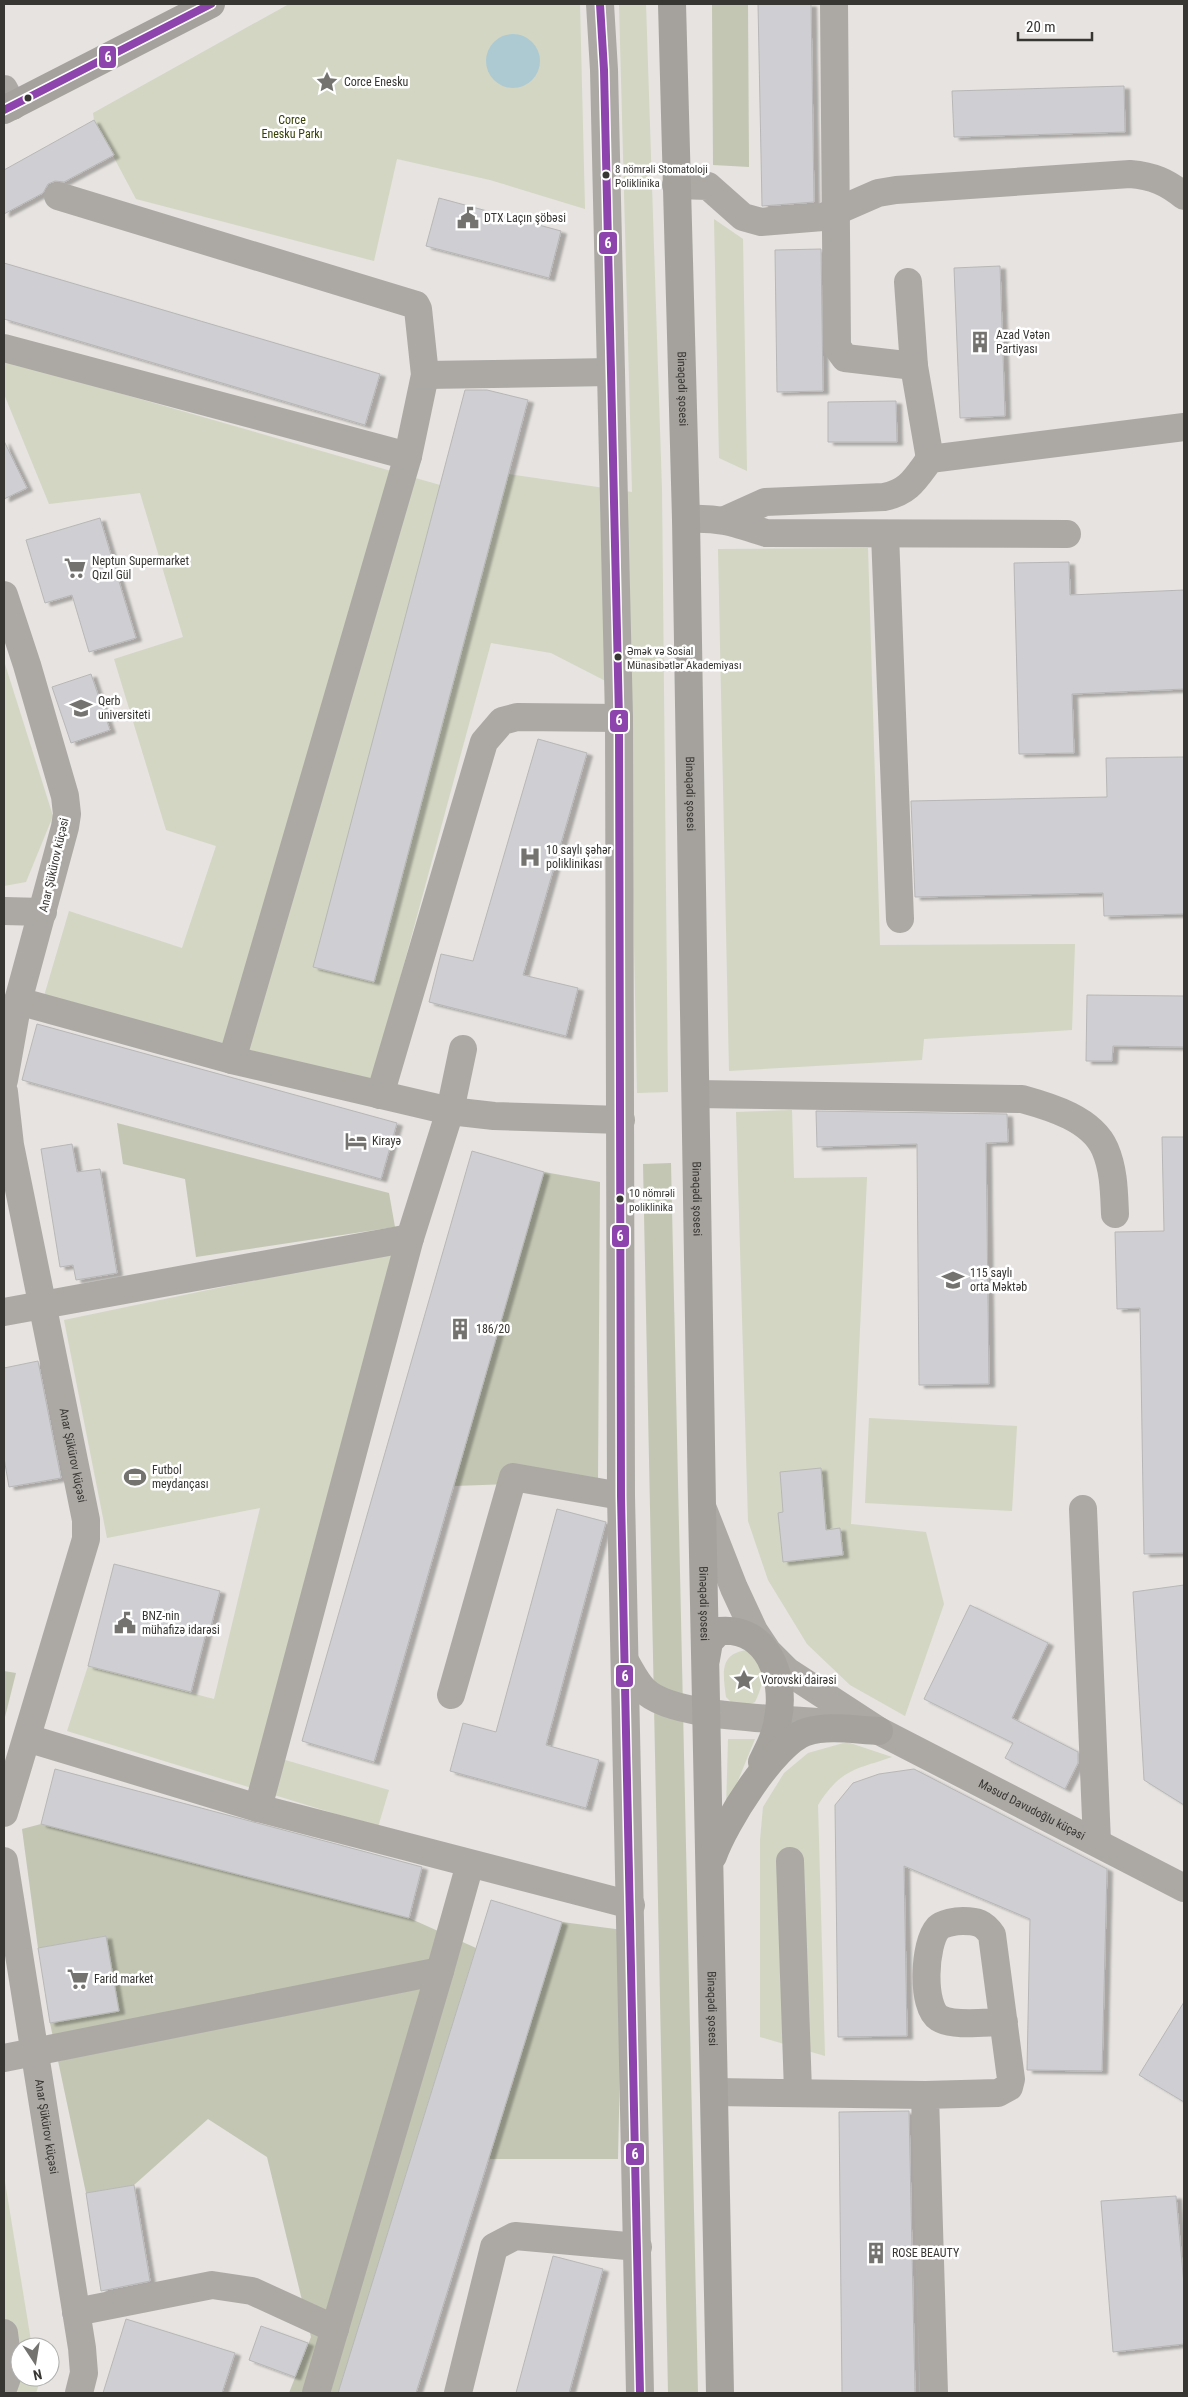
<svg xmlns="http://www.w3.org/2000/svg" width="1188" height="2397" viewBox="0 0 1188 2397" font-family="'Roboto Condensed',sans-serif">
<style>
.green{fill:#d3d6c2}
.forest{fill:#c3c6b2}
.water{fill:#adcad3}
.building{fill:#cfced2;stroke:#b8b7b7;filter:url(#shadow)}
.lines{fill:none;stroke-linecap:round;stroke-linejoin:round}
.minor{stroke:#aca9a5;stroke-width:28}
.major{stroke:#a5a29d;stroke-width:28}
.bus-1-casing{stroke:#fff;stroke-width:11}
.bus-1{stroke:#8e44ad;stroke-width:8}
.bus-dot{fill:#383633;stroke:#fff;stroke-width:2}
.labels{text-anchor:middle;stroke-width:5;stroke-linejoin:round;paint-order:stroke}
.bus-label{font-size:11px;fill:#383633;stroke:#fff;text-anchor:start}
.poi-label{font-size:12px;fill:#383633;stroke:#fff;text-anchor:start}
.park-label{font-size:12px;fill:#374105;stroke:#fff}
.street-label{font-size:12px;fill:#383633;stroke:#fff}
.line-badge{stroke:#fff;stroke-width:2}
.badge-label{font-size:14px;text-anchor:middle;font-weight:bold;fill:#fff}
</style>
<defs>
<filter id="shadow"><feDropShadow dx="5.5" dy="3" stdDeviation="1" flood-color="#0004"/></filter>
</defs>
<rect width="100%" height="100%" fill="#e6e3e0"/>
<path class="green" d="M289 4H580L585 209 490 180 397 159 374 261 136 199 94 120 93 113Z
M619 4H646L662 490 668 1092 637 1093 629 693 551 653 491 643 372 1082 44 996 69 911 182 948 216 846 166 830 114 659 183 637 140 493 49 504 4 394V360L440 485 314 967 374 982 508 474 632 492Z
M714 219 743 239 747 471 719 458Z
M868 548 880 945 1075 944 1072 1030 924 1039 922 1060 729 1071 718 549Z
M4 661 53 816 26 882 4 886Z
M792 1110 794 1178 867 1177 851 1524 926 1532 944 1604 905 1716 850 1685 807 1644 768 1580 748 1521 736 1112Z
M395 1251 261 1753 389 1790 378 1827 67 1731 88 1666 214 1699 260 1508 107 1538 64 1320Z
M869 1418 1017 1426 1012 1511 865 1503Z
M748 1650C764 1668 766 1679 755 1702L745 1706 734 1705 726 1697C723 1673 719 1653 748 1650Z
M728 1739H755L726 1810Z
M847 1742 892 1757C854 1770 841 1769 818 1805L825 2056 760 2037V1840L763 1807 784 1773 808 1753Z
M4 2176 32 2347H20V2377H37L38 2387 36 2393H4Z"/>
<path class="forest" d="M712 4H748L749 167 713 165Z
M117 1123 389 1193 395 1227 196 1257 185 1179 123 1164Z
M671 1163 698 2393H668L643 1164Z
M544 1172 600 1182 598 1481 454 1486Z
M4 1671 16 1673 4 1721Z
M41 1824 409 1918 476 1948 338 2393H289L311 2337 267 2157 208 2119 134 2185 86 2193 50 2023 119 2011 106 1936 38 1948 22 1829Z
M562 1922 623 1930 618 2159H489Z"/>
<path class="water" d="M486 61a27 27 0 1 1 54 0a27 27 0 1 1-54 0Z"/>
<path class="building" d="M758 4H811L814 202 762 206Z
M1124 86 1125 132 954 137 952 91Z
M94 120 114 155 64 182 55 181 48 184 43 193 4 214V170Z
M439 198 561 231 549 278 426 246Z
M821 249 823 391 777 392 775 250Z
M4 263 380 374 365 425 4 319Z
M1000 266 1005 416 960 418 954 268Z
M465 390H487L528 400 374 982 313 967Z
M896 401 897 442H828V402Z
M4 441 27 488 4 499Z
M100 518 136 638 89 652 72 595 45 603 26 540Z
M1069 562 1070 595 1184 590V689L1072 694 1074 753 1019 754 1014 563Z
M91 674 110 730 71 743 52 687Z
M538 739 587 753 523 975 578 988 566 1036 429 1002 441 954 473 961Z
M1184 757V914L1104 916 1103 893 915 897 911 801 1107 797 1106 758Z
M1087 995 1184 996V1047L1113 1046 1112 1061H1086Z
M37 1024 397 1123 381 1179 22 1080Z
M816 1111 1007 1114 1008 1142 986 1143 989 1384 919 1385 917 1144 817 1147Z
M1162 1137H1184V1553L1144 1554 1140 1308 1117 1309 1115 1232 1164 1231Z
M72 1144 77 1172 100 1169 117 1273 76 1280 73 1265 60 1267 41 1149Z
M472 1151 544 1172 374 1762 302 1741Z
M38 1361 61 1478 9 1487 4 1458V1368Z
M821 1468 826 1530 840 1528 843 1555 783 1562 778 1513 783 1512 780 1472Z
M557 1509 606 1522 546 1745 599 1760 586 1808 450 1771 463 1723 496 1732Z
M114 1564 220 1591 210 1630 207 1629 191 1692 88 1666Z
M1184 1585V1805L1144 1780 1133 1592Z
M970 1605 1048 1643 1012 1718 1078 1752V1763L1065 1789 1005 1758 1013 1743 924 1699Z
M55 1769 422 1867 409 1918 41 1824Z
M914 1769 1107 1869 1102 2071 1027 2070 1030 1919 904 1866 907 2036 838 2037 835 1805 853 1783 879 1774Z
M491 1900 562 1922 416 2393H338Z
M106 1936 119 2011 50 2023 38 1948Z
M1184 2002V2102L1139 2075Z
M909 2111 915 2393H842L839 2112Z
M134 2185 150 2281 101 2291 86 2193Z
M1176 2196 1184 2285V2344L1113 2352 1101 2201Z
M553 2256 603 2269 569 2393H516Z
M126 2319 235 2353 222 2393H103Z
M261 2326 308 2343 295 2377 249 2360Z"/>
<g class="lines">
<g class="minor">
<path d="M600 4 604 70 619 718 621 1496 640 2393"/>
<path d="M834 4 837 347 845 358 914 366 908 282"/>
<path d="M4 89 13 106"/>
<path d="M676 185 708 186 743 217 761 222 823 217 878 193 896 190 1130 174C1153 176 1167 182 1184 196"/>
<path d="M58 196 416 305 418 309 425 375 408 456 232 1060"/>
<path d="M4 348 408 456"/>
<path d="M914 366 930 459"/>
<path d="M425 375 611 372"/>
<path d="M686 519C719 517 735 523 766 533L1067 534"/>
<path d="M725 520 765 502 884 497C909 492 915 479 930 459L1184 427"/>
<path d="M885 534 900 919"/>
<path d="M4 595 27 665 65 796 67 814 65 827 18 1001 4 1080"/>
<path d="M4 911 43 912"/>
<path d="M18 1001 232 1060 450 1111 494 1116 621 1120"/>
<path id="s1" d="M4 1092 10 1145 86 1520V1539L4 1813"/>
<path d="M696 1094 1022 1099C1051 1107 1092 1119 1105 1149 1114 1170 1114 1192 1115 1214"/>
<path d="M380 1095 484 742 502 721 517 717 619 718"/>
<path d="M4 1312 410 1238"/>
<path id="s2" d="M703 1509 734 1588 754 1631 768 1652 787 1671 879 1731 1184 1888"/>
<path d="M1083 1509 1097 1842"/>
<path d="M625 1661C631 1671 636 1682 644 1690 673 1720 792 1718 836 1724"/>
<path d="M451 1695 513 1477 621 1496"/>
<path d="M27 1738 258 1808 631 1905"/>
<path d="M258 1808 410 1238 450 1111 463 1049"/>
<path id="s3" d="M4 1861 82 2348 84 2373 79 2393"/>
<path d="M790 1861 798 2091"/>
<path d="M4 2058 440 1971 470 1864"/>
<path d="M715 2092 925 2095"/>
<path d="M76 2312 212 2285 252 2291 335 2329"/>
<path d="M4 2333 9 2372 4 2386"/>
<path d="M316 2393 440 1971"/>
<path d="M458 2393 494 2247 515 2236 638 2247"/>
<path d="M934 2393 925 2095 998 2093 1009 2087 1011 2079 992 1935C984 1923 977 1921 963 1921 956 1921 943 1923 938 1928 924 1943 921 2007 939 2018 953 2027 987 2022 1004 2022"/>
</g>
<g class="major">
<path id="s4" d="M672 4 686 519 702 1505 720 2393"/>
<path d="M4 110 211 4"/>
<path d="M706 1659 709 1642 719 1631C768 1626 786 1678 778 1719 776 1735 769 1748 762 1762"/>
<path d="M713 1856C724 1824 774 1743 806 1732 829 1725 855 1730 879 1731"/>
</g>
<g class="bus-1-casing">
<path id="bus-1" d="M600 4 604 70 619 718 621 1496 640 2393
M4 110 211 4"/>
</g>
<use href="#bus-1" class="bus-1"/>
</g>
<defs>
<g id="sight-bare" transform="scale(1.725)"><path d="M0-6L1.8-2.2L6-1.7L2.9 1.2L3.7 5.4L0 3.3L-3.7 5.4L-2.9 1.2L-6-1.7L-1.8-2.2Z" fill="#757370" stroke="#fff" stroke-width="2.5" paint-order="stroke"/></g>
<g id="civic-bare" transform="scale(1.725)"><path d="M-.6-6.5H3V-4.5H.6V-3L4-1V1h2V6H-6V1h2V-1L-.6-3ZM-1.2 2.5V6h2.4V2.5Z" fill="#757370" stroke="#fff" stroke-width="2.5" paint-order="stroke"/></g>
<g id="building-bare" transform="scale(1.725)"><path d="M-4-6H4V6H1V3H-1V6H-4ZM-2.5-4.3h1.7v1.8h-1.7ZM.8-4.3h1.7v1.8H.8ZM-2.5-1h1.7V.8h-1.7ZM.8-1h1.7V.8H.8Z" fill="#757370" stroke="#fff" stroke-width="2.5" paint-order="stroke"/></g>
<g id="supermarket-bare" transform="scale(1.725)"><path d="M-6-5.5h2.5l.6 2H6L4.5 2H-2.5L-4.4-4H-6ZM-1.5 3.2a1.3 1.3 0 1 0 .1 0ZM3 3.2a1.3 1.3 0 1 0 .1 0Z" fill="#757370" stroke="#fff" stroke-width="2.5" paint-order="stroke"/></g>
<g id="university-bare" transform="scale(1.725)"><path d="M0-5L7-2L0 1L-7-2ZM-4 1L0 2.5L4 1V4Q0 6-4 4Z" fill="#757370" stroke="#fff" stroke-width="2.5" paint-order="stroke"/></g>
<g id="hospital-bare" transform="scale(1.725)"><path d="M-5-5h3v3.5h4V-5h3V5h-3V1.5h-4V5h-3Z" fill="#757370" stroke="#fff" stroke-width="2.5" paint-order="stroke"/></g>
<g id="hotel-bare" transform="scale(1.725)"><path d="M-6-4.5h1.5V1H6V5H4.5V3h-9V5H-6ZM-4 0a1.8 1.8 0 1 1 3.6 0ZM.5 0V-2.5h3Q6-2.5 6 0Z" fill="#757370" stroke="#fff" stroke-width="2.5" paint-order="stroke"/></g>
<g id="school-bare" transform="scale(1.725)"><path d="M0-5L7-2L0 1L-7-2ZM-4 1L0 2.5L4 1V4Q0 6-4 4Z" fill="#757370" stroke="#fff" stroke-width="2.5" paint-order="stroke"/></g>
<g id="stadium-bare" transform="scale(1.725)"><path d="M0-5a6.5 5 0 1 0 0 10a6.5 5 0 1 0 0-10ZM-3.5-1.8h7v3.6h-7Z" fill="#757370" stroke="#fff" stroke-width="2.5" paint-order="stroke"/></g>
</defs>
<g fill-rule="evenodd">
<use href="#sight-bare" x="327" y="82"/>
<use href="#civic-bare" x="468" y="218"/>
<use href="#building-bare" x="980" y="342"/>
<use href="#supermarket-bare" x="75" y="568"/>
<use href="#university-bare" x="81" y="708"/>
<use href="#hospital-bare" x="530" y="857"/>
<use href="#hotel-bare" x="356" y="1141"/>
<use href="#school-bare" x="953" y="1280"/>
<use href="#building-bare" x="460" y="1329"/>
<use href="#stadium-bare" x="135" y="1477"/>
<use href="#civic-bare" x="125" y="1623"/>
<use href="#sight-bare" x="744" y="1680"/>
<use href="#supermarket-bare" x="78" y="1979"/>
<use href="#building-bare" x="876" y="2253"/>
</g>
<g class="bus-dot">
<circle cx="28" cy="98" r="4.5"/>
<circle cx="606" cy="175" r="4.5"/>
<circle cx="618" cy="657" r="4.5"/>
<circle cx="620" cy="1199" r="4.5"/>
</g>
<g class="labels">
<g class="bus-label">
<text x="615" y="173">8 nömrəli Stomatoloji<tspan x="615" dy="14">Poliklinika</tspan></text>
<text x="627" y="655">Əmək və Sosial<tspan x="627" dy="14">Münasibətlər Akademiyası</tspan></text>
<text x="629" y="1197">10 nömrəli<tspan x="629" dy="14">poliklinika</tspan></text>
</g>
<g class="poi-label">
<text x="344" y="86">Corce Enesku</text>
<text x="484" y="222">DTX Laçın şöbəsi</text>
<text x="996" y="339">Azad Vətən<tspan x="996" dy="14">Partiyası</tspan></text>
<text x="92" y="565">Neptun Supermarket<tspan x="92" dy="14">Qızıl Gül</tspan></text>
<text x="98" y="705">Qerb<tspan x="98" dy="14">universiteti</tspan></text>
<text x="546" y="854">10 saylı şəhər<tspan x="546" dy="14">poliklinikası</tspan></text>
<text x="372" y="1145">Kirayə</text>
<text x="970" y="1277">115 saylı<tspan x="970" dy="14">orta Məktəb</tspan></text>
<text x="476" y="1333">186/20</text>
<text x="152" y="1474">Futbol<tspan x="152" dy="14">meydançası</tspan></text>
<text x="142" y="1620">BNZ-nin<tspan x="142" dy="14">mühafizə idarəsi</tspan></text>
<text x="761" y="1684">Vorovski dairəsi</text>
<text x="94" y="1983">Farid market</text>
<text x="892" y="2257">ROSE BEAUTY</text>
</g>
<g class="park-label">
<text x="292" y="124">Corce<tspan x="292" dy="14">Enesku Parkı</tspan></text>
</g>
<g class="street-label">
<text dy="4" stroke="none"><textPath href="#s4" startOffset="385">Binəqədi şosesi</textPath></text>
<text dy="4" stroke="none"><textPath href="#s4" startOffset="790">Binəqədi şosesi</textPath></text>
<text transform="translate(54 865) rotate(-77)" y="4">Anar Şükürov küçəsi</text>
<text dy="4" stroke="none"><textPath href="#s4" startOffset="1195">Binəqədi şosesi</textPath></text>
<text dy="4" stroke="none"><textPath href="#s1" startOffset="370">Anar Şükürov küçəsi</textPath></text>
<text dy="4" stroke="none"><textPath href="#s4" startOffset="1600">Binəqədi şosesi</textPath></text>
<text dy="4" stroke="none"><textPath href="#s2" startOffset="466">Məsud Davudoğlu küçəsi</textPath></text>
<text dy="4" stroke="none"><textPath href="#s4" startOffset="2005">Binəqədi şosesi</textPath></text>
<text dy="4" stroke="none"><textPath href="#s3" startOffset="269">Anar Şükürov küçəsi</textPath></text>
</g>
</g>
<g class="line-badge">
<rect x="98" y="45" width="19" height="24" rx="5" fill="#8e44ad"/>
<rect x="598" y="231" width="20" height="24" rx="5" fill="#8e44ad"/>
<rect x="609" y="709" width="20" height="24" rx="5" fill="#8e44ad"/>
<rect x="611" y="1224" width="19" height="24" rx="5" fill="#8e44ad"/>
<rect x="615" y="1664" width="19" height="24" rx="5" fill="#8e44ad"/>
<rect x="625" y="2142" width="20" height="24" rx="5" fill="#8e44ad"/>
</g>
<g class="badge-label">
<text x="108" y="62">6</text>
<text x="608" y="248">6</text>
<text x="619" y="725">6</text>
<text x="620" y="1241">6</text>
<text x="625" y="1681">6</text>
<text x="635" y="2159">6</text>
</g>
<rect width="1188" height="2397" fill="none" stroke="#383633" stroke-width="10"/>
<g transform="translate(35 2362) rotate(168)"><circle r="24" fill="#ffffff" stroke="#afafad"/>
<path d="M0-4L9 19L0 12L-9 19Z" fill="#757370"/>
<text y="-8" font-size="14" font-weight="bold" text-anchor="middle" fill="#383633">N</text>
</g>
<path d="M1018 32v8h74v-8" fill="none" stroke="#383633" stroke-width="2.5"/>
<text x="1026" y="32" font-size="15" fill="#383633" stroke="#ffffff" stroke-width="4" paint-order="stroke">20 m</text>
</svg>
